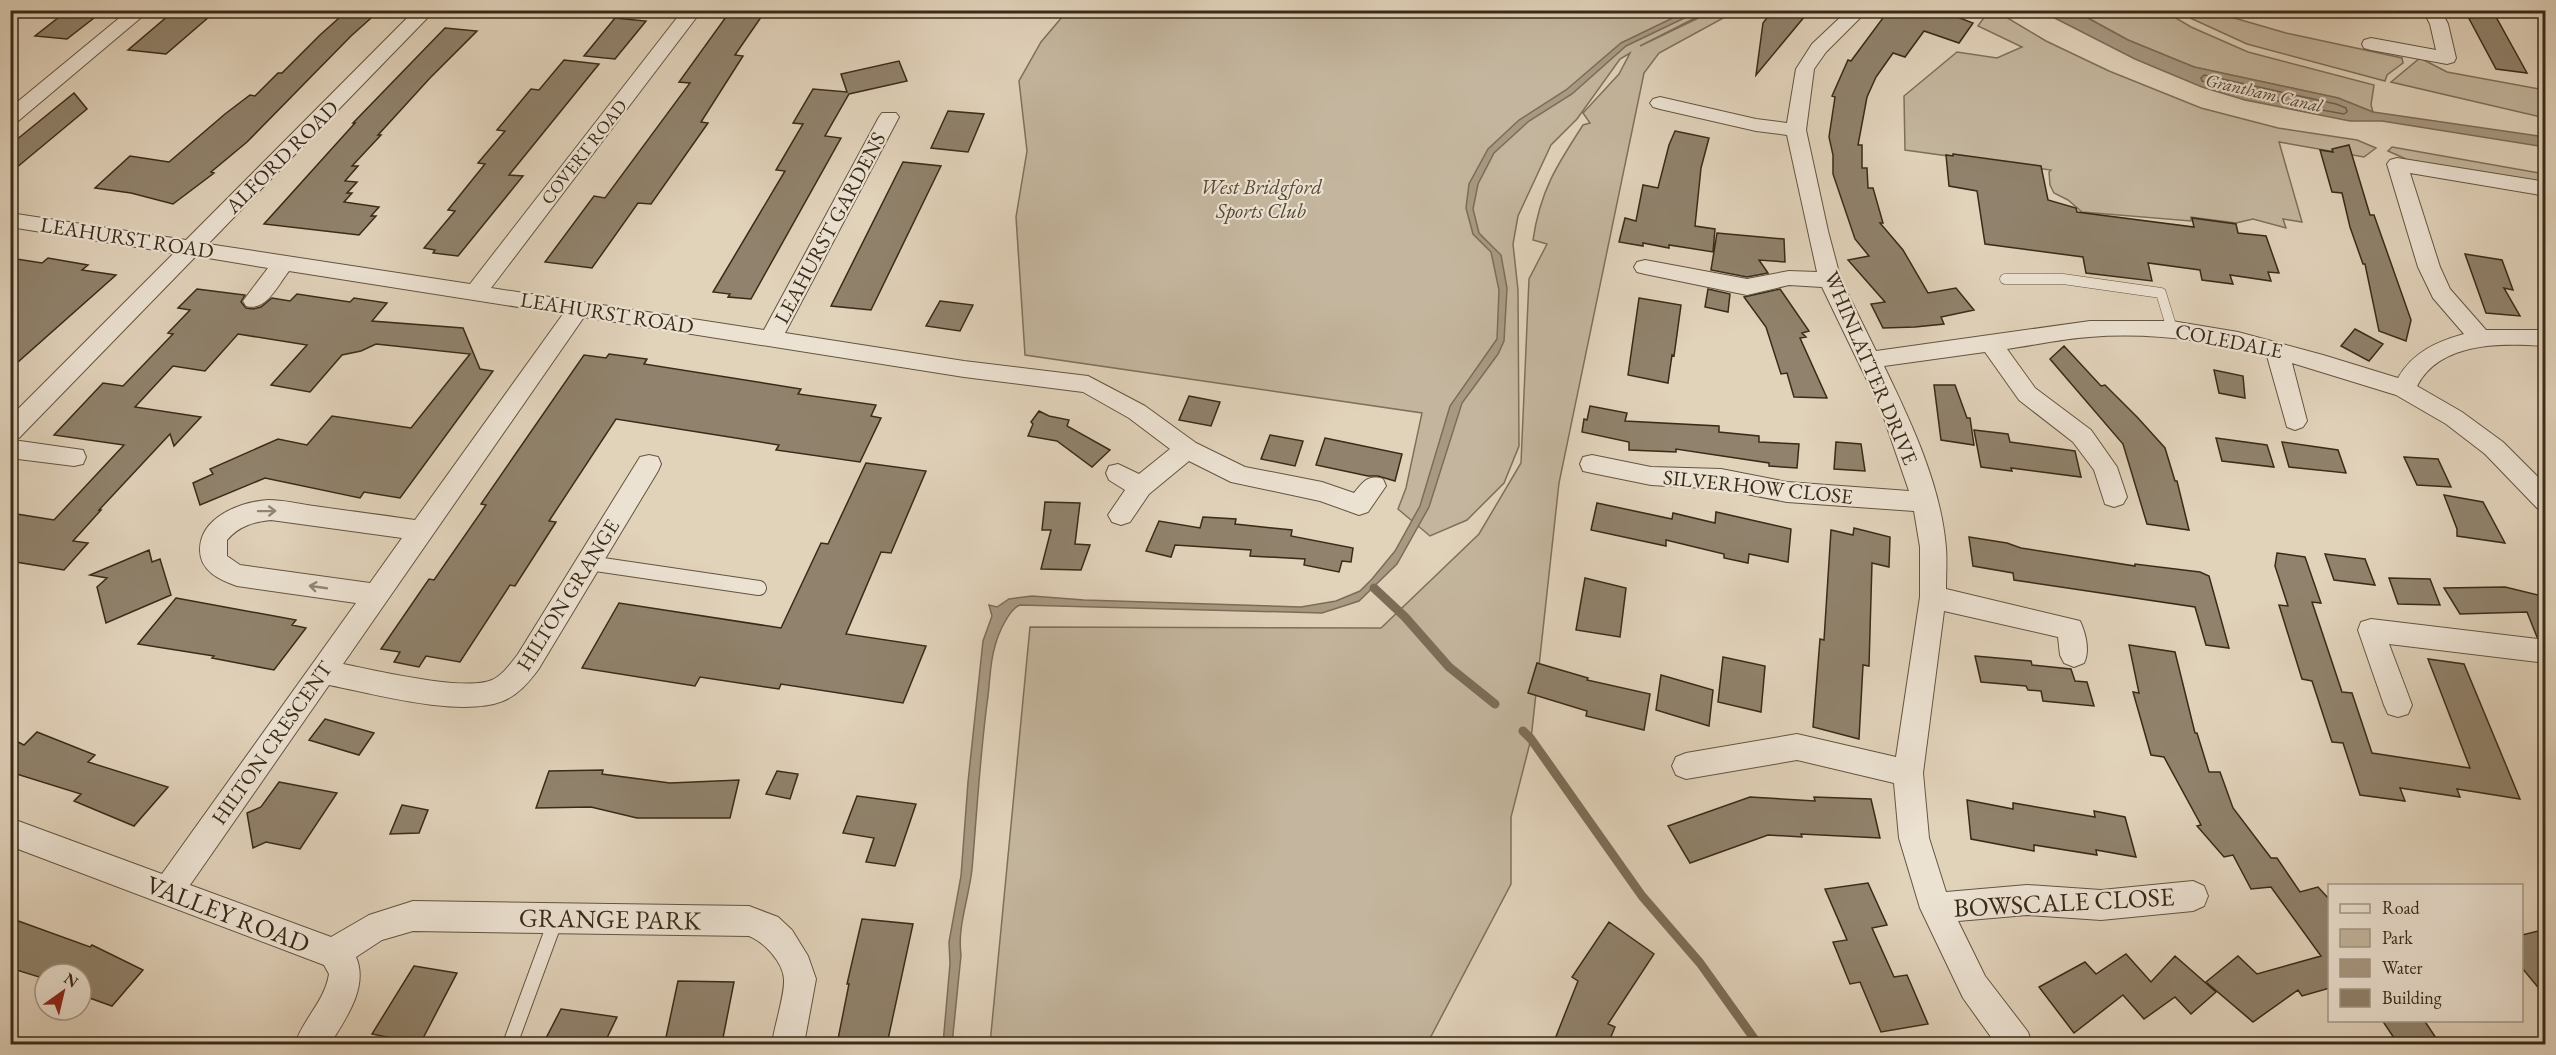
<svg xmlns="http://www.w3.org/2000/svg" width="2556" height="1055" viewBox="0 0 2556 1055" font-family="'EB Garamond',serif">
<style>
.green{fill:#c4b69e;stroke:#7e705b;stroke-width:1.5}
.water{fill:#a89983;stroke:#7c6d58;stroke-width:1.5}
.lines{fill:none;stroke-linecap:round;stroke-linejoin:round}
.shore{stroke:#70624e;stroke-width:1.5}
.stream{stroke:#7c6d58;stroke-width:9}
.building{fill:#90826c;stroke:#392b18;stroke-width:1.5}
.service-far1-casing{stroke:#635540;stroke-width:11}
.service-casing{stroke:#635540;stroke-width:16}
.minor-casing{stroke:#635540;stroke-width:2}
.service-far1{stroke:#ece2d2;stroke-width:10}
.service{stroke:#ece2d2;stroke-width:14}
.minor{fill:#ece2d2;fill-rule:evenodd}
.oneway{stroke:#928675}
.labels{text-anchor:middle;stroke-width:4.5;stroke-linejoin:round;paint-order:stroke}
.far-water-label{font-size:18px;font-style:italic;fill:#554633;stroke:#ece2d2}
.far-street-label{font-size:18px;fill:#392b18;stroke:#ece2d2}
.street-label{font-size:21px;fill:#392b18;stroke:#ece2d2}
.park-label{font-size:21px;font-style:italic;fill:#554733;stroke:#ece2d2}
.near-street-label{font-size:26px;fill:#392b18;stroke:#ece2d2}
</style>
<rect width="100%" height="100%" fill="#e1d2ba"/>
<filter id="stains"><feTurbulence type="fractalNoise" baseFrequency=".00333" numOctaves="4"/><feColorMatrix values="0 0 0 0 .2 0 0 0 0 .09 0 0 0 0 .02 0 0 0 .5 -.17"/></filter>
<radialGradient id="worn" r=".72"><stop offset=".6" stop-color="#630" stop-opacity="0"/><stop offset="1" stop-color="#630" stop-opacity=".3"/></radialGradient>
<path class="green" d="M1068 10H1691L1699 16 1640 46 1713 11H1736L1659 53 1644 73 1559 483 1531 739 1511 817V884L1427 1044H990L1030 627 1381 628 1479 534 1521 463 1529 279 1547 244 1533 240C1540 191 1557 165 1583 125L1590 123 1583 113 1619 74 1630 53 1620 59 1577 119 1551 145 1518 216 1513 244 1518 290 1519 446 1504 483 1467 520 1430 536 1398 509 1406 488 1422 413 1025 355 1016 217 1027 151 1019 81 1041 42Z
M1976 11H1996L2046 41 2109 71 2201 108 2278 128 2357 140 2376 148 2364 157 2279 142 2302 222 2283 219 2286 228 2253 219 2236 223 2191 217V221L2082 212 2068 200 2054 193 2050 185 2049 172 2051 170 1905 150 1904 96 1957 52 1997 58 2022 47 1978 26 1985 16Z
M2075 11H2164L2191 27 2248 52 2374 85 2371 105 2373 112 2338 98 2194 67 2128 40Z
M2175 11H2210L2286 33 2402 58 2403 63 2387 75 2385 81 2247 44Z
M2420 58 2447 72 2545 90V118L2391 82Z
M2392 147 2545 174V183L2408 160 2388 151Z"/>
<path class="water" d="M1687 11H1699L1626 46 1572 94 1529 121 1494 153 1478 184 1473 209 1479 233 1501 255 1507 288 1504 341 1498 354 1462 403 1429 507 1397 564 1359 601 1322 613 1020 605C1009 609 998 634 995 646 990 662 990 679 988 696 980 753 977 811 972 869 969 898 957 927 961 955L952 1044H943L950 964 949 942 961 876 968 782 983 641 992 616 989 605 997 607 1009 599 1032 596 1084 600 1301 607 1336 601 1360 591 1372 579 1395 551 1420 506 1450 406 1497 339 1499 290 1491 252 1473 234 1466 208 1469 184 1488 149 1519 120 1566 90 1621 43Z
M2041 11H2075L2128 40 2194 67 2338 98 2373 112 2545 137V147L2382 121H2350L2245 100 2202 87 2135 59Z"/>
<g class="lines">
<path class="shore" d="M2204 75 2336 104 2346 108 2347 112 2344 114C2296 106 2249 95 2202 81L2201 78Z"/>
<path class="stream" d="M1374 588 1405 617 1449 667 1495 704
M1523 731 1531 739 1642 896 1700 963 1758 1044"/>
</g>
<path class="building" d="M68 10 99 14 67 39 35 36Z
M175 10H217L166 54 128 50Z
M348 10H380L351 36 247 142 211 172 214 173 173 204 131 193 95 188 130 156 169 162 225 114 250 95 255 96 278 73H282L320 35Z
M731 10H766L735 55 743 56 701 122 708 123 651 204 638 203 592 268 545 262 594 196 605 198 690 83 679 82Z
M1773 10H1810L1756 75 1763 23Z
M1874 10H1939L1973 23 1959 43 1924 31 1905 57 1893 53 1876 77 1867 97 1858 145H1862V168H1867L1868 188H1873L1883 223H1880L1903 250 1928 293 1956 288 1974 310 1941 317 1944 324 1915 327 1883 328 1871 304 1885 302 1848 260 1869 256 1855 239 1833 174V155L1829 137 1835 97 1832 96 1848 60 1851 61 1883 18 1874 15Z
M2466 13 2496 17 2527 73 2496 69Z
M615 18 646 21 615 59 584 56Z
M445 28 477 31 430 78 378 135H381L352 166H358L345 181 357 182 347 193H352L344 202 379 207 371 216H376L359 235 264 224 355 123H353Z
M564 60 599 64 509 175 523 176 458 256 433 253 435 250 424 248 455 211 448 210 485 164 478 163 505 131 497 130 531 89 539 90Z
M899 61 907 81 849 94 825 136 841 138 751 299 728 297 730 294 713 292 785 171 776 170 803 124 793 123 813 89 847 92 841 74Z
M74 93 87 109 10 173V145Z
M948 111 984 114 968 152 931 148Z
M1675 131 1709 138 1701 168 1695 226 1715 229 1713 252 1669 245V248L1643 243V246L1619 242 1625 218 1636 221 1643 185 1658 188 1669 145Z
M2349 145 2370 215H2374L2411 320 2406 341 2379 331 2365 264H2363L2350 227 2342 193 2332 192 2320 150 2333 152 2332 149Z
M1953 154 2041 166 2048 200 2076 208 2077 212 2194 227 2192 218 2236 224 2238 233 2266 236 2279 273 2268 272 2271 281 2230 275 2233 284 2202 280 2200 270 2148 263 2152 281 2086 273 2083 257 1985 244 1977 191 1949 186 1946 155 1953 156Z
M903 162 941 166 871 310 831 306Z
M1717 233 1784 239 1785 262 1759 260 1768 273 1747 277 1711 270Z
M2465 254 2502 260 2513 290 2504 288 2520 316 2486 313Z
M10 258 42 263 48 258 88 265 82 270 116 275 10 369Z
M197 289 245 295 241 302 246 308 253 309 261 307 272 298 290 301 297 294 350 302 354 298 387 303 372 321 463 328 480 369 493 371 400 498 364 492 360 498 265 478 200 505 193 483 213 474 210 469 278 439 307 445 332 416 411 428 470 354 376 344 361 351 342 355 310 392 271 385 307 345 238 334 205 371 173 366 135 407 201 417 174 446 170 434 99 510H101L73 541 88 543 64 570 10 561V513L54 520 124 445 54 435 103 383 123 386 173 334 168 333 190 310 178 308Z
M1708 289 1730 294 1728 312 1705 307Z
M1780 289 1809 331 1802 333 1806 337 1800 338 1827 398 1794 397 1787 373 1781 374 1766 327 1744 297Z
M1639 298 1681 305 1674 356 1672 355 1668 383 1628 375Z
M940 301 973 305 960 331 926 326Z
M2355 329 2383 344 2369 361 2341 346Z
M2064 346 2101 386 2105 385 2138 418 2165 448 2175 481H2177L2189 530 2147 524 2123 444 2050 359Z
M609 354 647 359 644 364 801 389 798 394 876 405 871 416 881 418 860 462 776 450 779 445 616 419 549 521 556 522 515 586 510 585 460 662 426 656 419 667 394 662 400 652 381 649 429 579 434 580 486 505 481 504 584 355 606 358Z
M2214 370 2243 376 2245 398 2219 393Z
M1934 385H1955L1967 418H1970L1974 445 1941 440Z
M1189 396 1220 402 1211 426 1179 420Z
M1590 406 1627 413 1625 421 1719 426V432L1759 436V442L1799 444 1797 468 1769 466V463L1676 449V452L1629 450V442L1582 432 1584 419 1587 420Z
M1039 411 1049 416 1069 420 1067 426 1110 450 1092 467 1057 441 1028 436 1033 424 1031 422Z
M1974 430 2008 434 2010 442 2075 451 2081 477 2011 468 2012 471 1981 467Z
M1270 435 1303 441 1295 466 1261 459Z
M1325 438 1402 454 1395 481 1378 476H1368L1316 465Z
M2216 438 2267 445 2274 467 2222 461Z
M1836 442 1861 444 1865 471 1834 469Z
M2282 442 2338 450 2346 473 2289 467Z
M2404 457 2438 459 2451 487 2417 485Z
M866 463 926 471 891 553 881 552 846 634 926 646 903 703 781 684 779 689 700 677 695 686 582 668 619 603 781 628 821 543 828 544Z
M2444 495 2483 502 2505 543 2457 536V529Z
M1045 502 1080 503 1075 544 1090 545 1081 570 1041 569 1051 530H1042Z
M1597 503 1672 519 1673 513 1715 523 1716 512 1791 529 1788 562 1749 554 1748 563 1724 558V554L1666 540V546L1591 530Z
M1203 517 1236 519 1235 524 1292 530 1291 536 1353 548 1351 562 1342 561 1339 572 1304 565 1305 559 1250 556 1251 550 1175 545 1171 557 1146 551 1159 521 1200 528Z
M1854 528 1890 537 1889 567 1872 563 1869 666 1863 665 1859 739 1813 727 1820 639 1824 640 1831 530 1853 535Z
M1969 537 2007 543 2021 548 2135 566V564L2200 572 2209 576 2229 648 2206 645 2195 607 2014 580 2013 573 1973 566Z
M149 550 152 562 160 559 171 595 106 623 97 587 107 578 90 575Z
M2277 553 2305 557 2321 603 2312 602 2342 692 2352 693 2372 753 2470 768 2428 659 2464 664 2520 799 2457 789 2460 797 2400 788 2405 801 2360 795 2343 743 2332 742 2312 681 2302 679 2279 605 2288 606 2275 566Z
M2325 554 2365 559 2375 585 2334 580Z
M1585 578 1626 588 1620 637 1576 630Z
M2389 578 2430 579 2440 605 2398 604Z
M2505 587 2546 597V638L2537 637 2527 612 2460 614 2444 588Z
M176 598 296 620 292 625 306 628 274 670 212 658 214 656 138 644Z
M2129 645 2175 652 2195 733H2197L2209 772H2220L2233 808 2271 858H2277L2300 892 2318 887 2330 900V988L2302 996 2298 990 2253 1022 2206 982 2238 956 2257 974 2321 956 2271 887 2251 889 2233 855 2224 857 2197 826 2201 825 2164 757 2151 755 2133 692 2139 693Z
M1975 656 2031 661 2032 665 2071 669 2075 681 2087 682 2094 706 2043 701 2041 691 2028 690 2026 686 1981 682Z
M1723 657 1765 666 1761 712 1718 702Z
M1537 663 1588 678 1587 680 1650 694 1644 730 1586 716 1587 711 1528 693Z
M1661 675 1713 690 1709 726 1656 710Z
M325 719 374 733 359 755 309 740Z
M37 732 95 755 88 762 168 787 134 826 74 801 81 794 10 772V738L24 745Z
M603 770 602 774 670 783 739 780 730 818H637L591 807 536 808 549 771Z
M777 771 798 774 790 799 766 794Z
M279 782 337 793 300 849 266 842 253 848 247 813 261 807Z
M857 796 916 804 895 866 866 862 874 838 843 833Z
M1750 797 1815 801 1814 797 1871 799 1880 838 1801 834 1802 837 1768 835 1690 863 1668 826Z
M1967 800 2013 809V803L2095 817 2094 811 2125 817 2136 857 2096 850 2097 855 2034 845V851L1971 839Z
M402 805 428 810 419 833 390 834Z
M1868 883 1887 925 1872 928 1894 977 1907 975 1928 1024 1881 1032 1860 982 1850 984 1833 942 1847 940 1825 889Z
M10 918 90 947 92 945 143 970 112 1006 81 995V974H42L39 977 10 968Z
M862 919 913 924 887 1044H837L849 984H847Z
M1609 922 1654 954 1608 1024 1615 1027 1608 1044H1553L1578 981 1572 977Z
M2546 929V997L2522 968V935Z
M2126 954 2151 982 2175 956 2216 992 2191 1014 2175 997 2144 1019 2123 995 2074 1033 2039 987 2085 962 2096 974Z
M414 966 457 973 420 1044 372 1034Z
M678 981 734 982 722 1043 665 1042Z
M561 1009 617 1017 604 1044H543Z
M2382 1020H2424L2440 1044H2398Z"/>
<g class="lines">
<g class="service-far1-casing">
<path id="service-far1" d="M2005 279H2063L2161 293 2172 329"/>
</g>
<g class="service-casing">
<path id="service" d="M589 563 759 588
M510 1044 556 919"/>
</g>
<g class="minor-casing">
<path id="minor" d="M129 10H150L17 122 10 124V108Z
M415 10H435L208 244 470 284 683 10H702L491 288 764 330 879 117 882 113H896L899 117 785 333 964 361 1088 376 1145 406 1196 443 1245 467 1322 482 1354 493C1363 482 1368 474 1383 479L1386 486 1368 512 1359 515 1320 501 1231 482 1189 461 1149 494 1130 522 1121 525 1112 522 1108 515 1125 490 1109 480 1106 473 1109 466 1118 464 1139 474 1170 449 1129 418 1083 392 964 377 584 317 343 664C374 670 465 692 492 680 503 675 511 663 518 654L640 457 649 455 658 457 661 464 658 471 538 670C528 683 518 695 503 701 460 718 375 694 329 685L190 885 331 937 369 915 413 901 749 906 778 917 792 930 808 956 816 979 804 1044H772C774 1027 785 995 784 979 783 962 764 942 749 936L413 931 382 940 356 957C369 987 345 1020 330 1044H295C303 1019 325 1001 329 974L324 965 10 846V818L162 874 356 603 237 586C220 580 200 571 200 550 200 517 240 502 268 500 283 500 300 504 314 506 348 511 382 515 415 520L563 314 289 271C278 285 266 312 246 306L243 301 268 268 196 256 19 438 13 440 83 450 86 457 83 464 74 466 10 458V417L174 253 10 227V213L186 240ZM271 520 402 538 370 583 240 565 227 556V540C239 526 253 522 271 520Z
M1848 10H1868L1826 52 1814 69 1806 130 1828 231 1841 280 1876 351 2090 321H2172L2238 332 2323 355 2398 378C2413 352 2436 342 2464 334L2433 298 2418 267 2387 164 2390 160 2397 158 2546 182V196L2410 173 2440 267 2450 289 2486 330H2546V346C2503 343 2440 341 2417 386L2462 412 2503 442 2546 485V511L2537 508 2485 454 2446 424 2396 395 2292 363 2307 421 2303 427 2295 430 2287 427 2267 356C2209 340 2149 332 2089 337 2062 339 2034 345 2007 349L2035 388 2091 430 2117 467 2127 497 2123 504 2114 507 2105 504 2094 470 2073 442 2019 400 1985 352 1884 366C1911 422 1941 485 1946 548 1947 561 1946 576 1946 589L2080 621C2086 634 2090 651 2084 663L2074 667 2064 663 2060 655 2058 637 1944 611 1923 773 1929 838 1946 892 2027 885 2101 890 2193 881 2204 886 2208 896 2204 906 2193 911 2101 920 2027 915 1958 921 1985 976 2028 1032 2032 1044H1996L1963 998 1920 908 1899 838 1894 783 1797 760 1686 779 1676 775 1672 766 1676 757 1686 753 1797 734 1896 757 1920 597V547L1914 511 1787 502 1721 489 1651 485 1592 473 1583 471 1580 464 1583 457 1592 455 1651 467 1721 469 1787 482 1909 491 1880 407 1822 287 1789 285 1747 295 1645 274 1637 272 1634 267 1637 262 1645 260 1747 279 1789 271 1817 272 1787 135 1756 131 1660 109 1653 107 1650 103 1653 99 1660 97 1756 119 1787 123 1796 69 1812 44Z
M1954 10H1973V11L1970 15C1963 17 1959 17 1954 10Z
M2423 10H2441L2448 24 2456 58 2454 62 2447 64 2371 50 2364 48 2362 44 2364 40 2371 38 2436 50 2430 24Z
M2371 619 2546 640V663L2389 644 2412 705 2408 714 2398 717 2388 714 2384 705 2358 630 2361 622Z"/>
</g>
<use href="#service-far1" class="service-far1"/>
<use href="#service" class="service"/>
<use href="#minor" class="minor"/>
</g>
<defs><path id="oneway-shaft" d="M-6 0H5M1.5-3L5.5 0L1.5 3" fill="none" stroke-width="1.6" stroke-linecap="round" stroke-linejoin="round" transform="scale(1.5)"/></defs>
<g class="oneway">
<use href="#oneway-shaft" transform="translate(267 511) rotate(-1)"/>
<use href="#oneway-shaft" transform="translate(318 587) rotate(-172)"/>
</g>
<g class="labels">
<g class="far-water-label">
<text transform="translate(2264 93) rotate(13)" y="6">Grantham Canal</text>
</g>
<g class="far-street-label">
<text transform="translate(584 152) rotate(-52)" y="6">COVERT ROAD</text>
</g>
<g class="street-label">
<text transform="translate(282 157) rotate(-45)" y="7">ALFORD ROAD</text>
<text transform="translate(830 228) rotate(-62)" y="7">LEAHURST GARDENS</text>
<text transform="translate(127 238) rotate(9)" y="7">LEAHURST ROAD</text>
<text transform="translate(607 313) rotate(9)" y="7">LEAHURST ROAD</text>
<text transform="translate(2229 341) rotate(11)" y="7">COLEDALE</text>
<text transform="translate(1871 368) rotate(67)" y="7">WHINLATTER DRIVE</text>
<text transform="translate(1758 487) rotate(6)" y="7">SILVERHOW CLOSE</text>
<text transform="translate(568 595) rotate(-58)" y="7">HILTON GRANGE</text>
<text transform="translate(272 743) rotate(-55)" y="7">HILTON CRESCENT</text>
</g>
<g class="park-label">
<text x="1261" y="194">West Bridgford<tspan x="1261" dy="24">Sports Club</tspan></text>
</g>
<g class="near-street-label">
<text transform="translate(2064 902) rotate(-3)" y="9">BOWSCALE CLOSE</text>
<text transform="translate(228 914) rotate(21)" y="9">VALLEY ROAD</text>
<text transform="translate(610 919) rotate(1)" y="9">GRANGE PARK</text>
</g>
</g>
<rect width="2556" height="1055" fill="none" stroke="#e1d2ba" stroke-width="36"/>
<rect x="12" y="12" width="2532" height="1031" fill="none" stroke="#392b18" stroke-width="3"/>
<rect x="18" y="18" width="2520" height="1019" fill="none" stroke="#392b18" stroke-width="1.5"/>
<rect x="2328" y="884" width="195" height="138" fill="#ece2d2" stroke="#a49988" stroke-width="1.5"/>
<rect x="2340" y="904" width="30" height="9" fill="#ece2d2" stroke="#a49988" stroke-width="1.5"/>
<text x="2382" y="914" font-size="18" fill="#392b18">Road</text>
<rect x="2340" y="929" width="30" height="18" fill="#c4b69e" stroke="#a49988" stroke-width="1.5"/>
<text x="2382" y="944" font-size="18" fill="#392b18">Park</text>
<rect x="2340" y="959" width="30" height="18" fill="#a89983" stroke="#a49988" stroke-width="1.5"/>
<text x="2382" y="974" font-size="18" fill="#392b18">Water</text>
<rect x="2340" y="989" width="30" height="18" fill="#90826c" stroke="#a49988" stroke-width="1.5"/>
<text x="2382" y="1004" font-size="18" fill="#392b18">Building</text>
<g transform="translate(63 992) rotate(34)"><circle r="28" fill="#ece2d2" stroke="#a49988" stroke-width="1.5"/>
<path d="M0-4.5L10 22L0 15L-10 22Z" fill="#8f2418"/>
<text y="-9" font-size="16" font-weight="bold" text-anchor="middle" fill="#392b18">N</text>
</g>
<rect width="100%" height="100%" filter="url(#stains)"/>
<rect width="100%" height="100%" fill="url(#worn)"/>
</svg>
